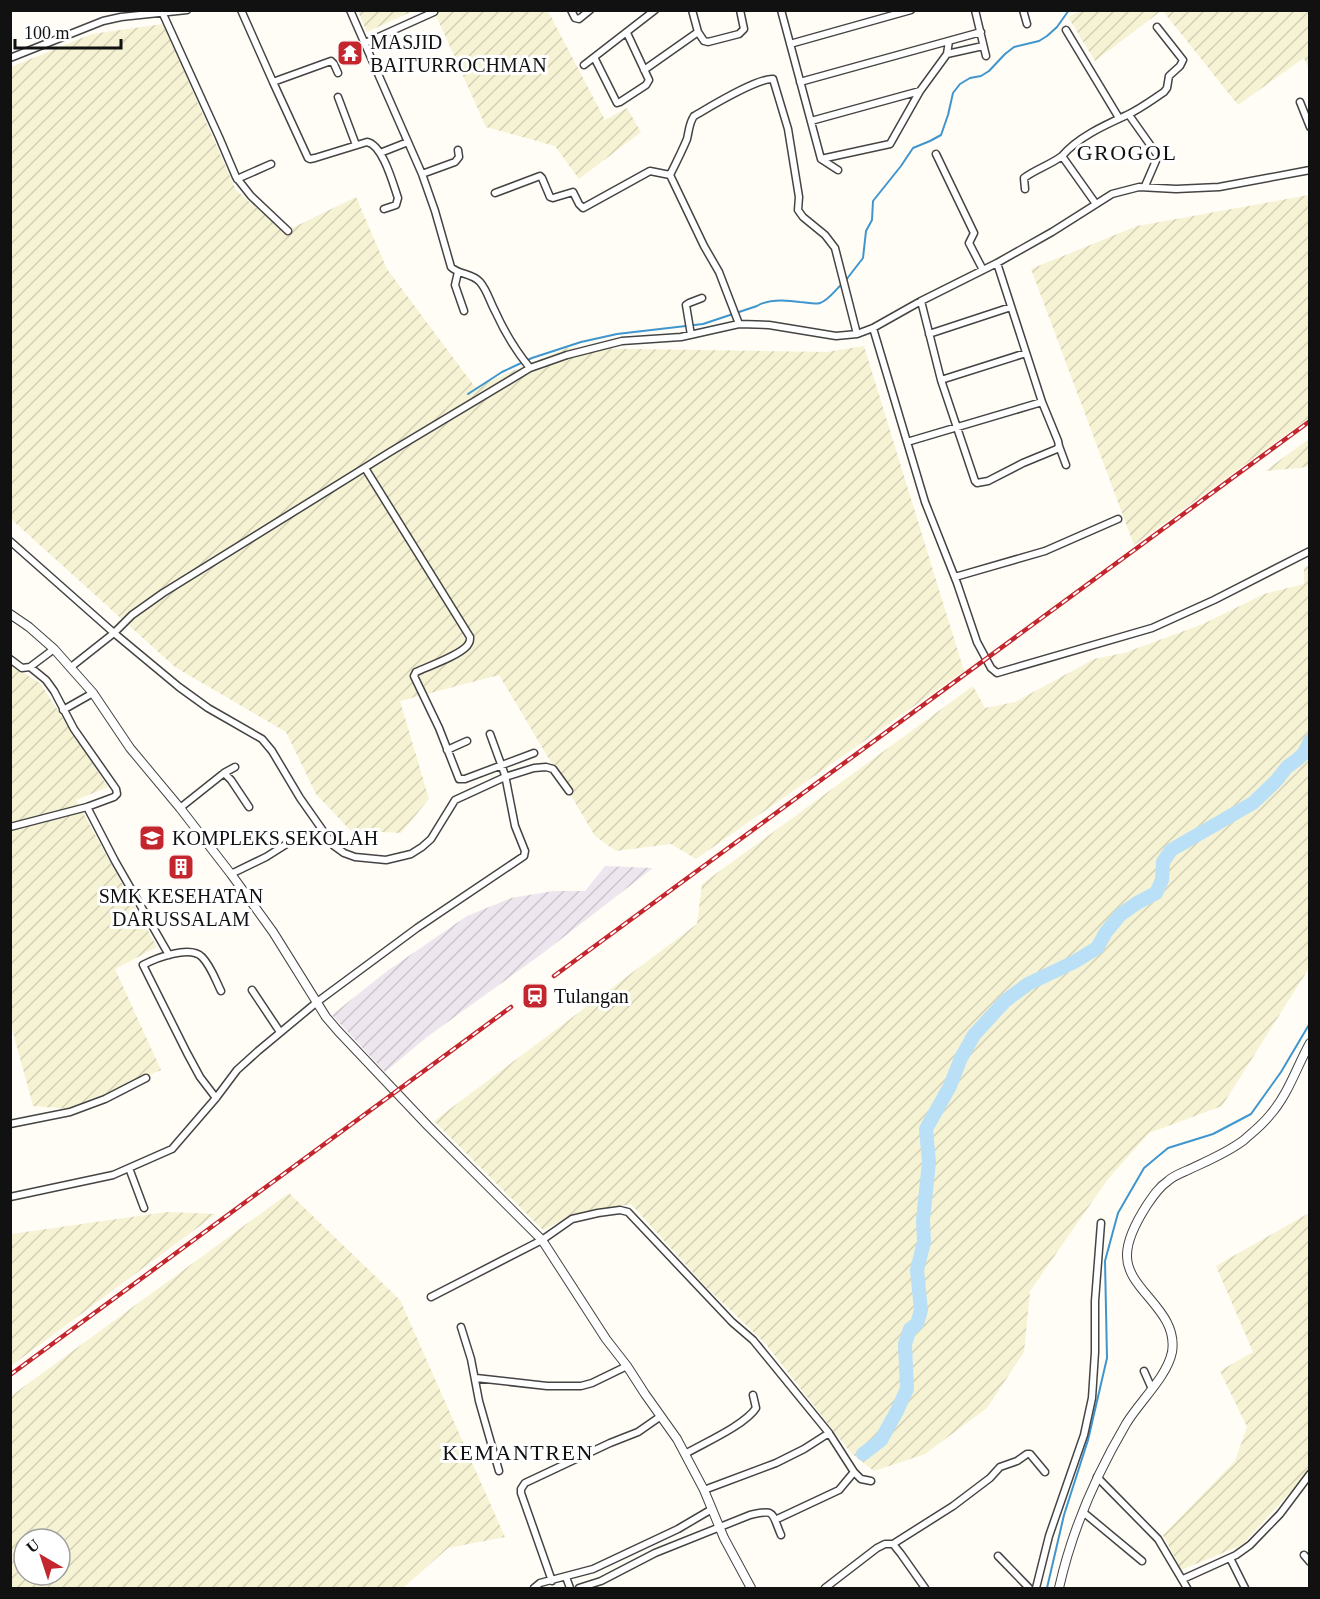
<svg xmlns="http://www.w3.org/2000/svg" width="1320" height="1599" viewBox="0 0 1320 1599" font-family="'Times New Roman',serif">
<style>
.industrial{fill:url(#industrial-furrows)}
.farmland{fill:url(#farmland-furrows);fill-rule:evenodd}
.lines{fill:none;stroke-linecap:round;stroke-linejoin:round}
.stream{stroke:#3f96cf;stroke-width:2}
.river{stroke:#b9e0f7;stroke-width:14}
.minor-casing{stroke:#444;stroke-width:9}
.tertiary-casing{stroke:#444;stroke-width:10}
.minor{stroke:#fff;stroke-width:6}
.tertiary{stroke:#fff;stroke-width:8}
.rail-casing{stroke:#c4262e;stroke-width:4.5}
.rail{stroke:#fff;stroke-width:2;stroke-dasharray:7;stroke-linecap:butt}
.labels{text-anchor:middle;stroke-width:6;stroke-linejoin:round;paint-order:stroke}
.poi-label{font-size:20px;fill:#111;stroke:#fff;text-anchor:start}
.quarter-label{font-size:22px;letter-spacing:1.5px;fill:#111;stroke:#fff}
</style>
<defs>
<pattern id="industrial-furrows" width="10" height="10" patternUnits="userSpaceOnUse" patternTransform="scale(1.5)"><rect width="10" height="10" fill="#eee6ef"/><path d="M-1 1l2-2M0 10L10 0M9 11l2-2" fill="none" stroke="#cbc4cc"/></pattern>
<pattern id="farmland-furrows" width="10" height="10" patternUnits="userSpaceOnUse" patternTransform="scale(1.5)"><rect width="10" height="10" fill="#f6f3d4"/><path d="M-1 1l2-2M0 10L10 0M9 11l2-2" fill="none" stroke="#d2cfb5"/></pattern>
</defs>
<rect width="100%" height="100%" fill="#fffdf5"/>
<path class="industrial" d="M605 866 653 868 543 953 427 1037 385 1072 332 1015 387 971 467 916 511 898 553 891H585Z"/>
<path class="farmland" d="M1082 10H1161V11L1095 61 1068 17Z
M358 11H413L367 32Z
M434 11H548L605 120 627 108 641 132 579 179 555 146 486 127Z
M1163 11H1309V71L1304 58 1238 105Z
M163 24 236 190 284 232 356 197 387 269 475 387 567 348 827 352 864 346 964 671 696 859 671 844 616 851 595 836 499 675 400 701 429 799 401 833 350 830 316 794 286 732 175 667 11 519V67L92 34Z
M1309 195V418L1134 545 1031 269 1137 226Z
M1309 439V466L1300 468 1265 471Z
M1309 565V968L1222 1106 1149 1133 1108 1179 1030 1291 1024 1352 987 1408 925 1454 874 1471 851 1453 765 1343 706 1287 631 1204 574 1215 543 1230 434 1121 697 924 702 884 973 686 985 708 1015 702 1094 659 1124 653 1203 624 1264 594 1304 584V568Z
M10 664 40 683 108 787 76 800 157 947 115 969 161 1070 69 1109 33 1106 11 1025Z
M289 1193 400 1300 505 1537 448 1548 403 1588H11V1396ZM24 1539H60V1575H24Z
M167 1212 216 1214 11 1366V1234Z
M1309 1213V1472L1242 1545 1181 1570 1163 1535 1235 1461 1247 1427 1220 1371 1253 1352 1216 1266Z"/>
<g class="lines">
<path class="stream" d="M846 280 863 258 866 231 872 220 873 201 901 166 913 148 930 141 941 135 948 115 953 93 960 84 970 78 981 76 989 71 1005 54 1014 47 1039 41 1047 36 1057 27 1069 10
M468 394 502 372 532 358 581 342 617 334 703 324 757 306C768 299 787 300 800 302 806 302 814 305 820 303 829 300 835 290 842 284
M1047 1588 1064 1515 1088 1440 1107 1358 1105 1261 1118 1213 1144 1168 1168 1148 1213 1134 1251 1114 1281 1072 1310 1023"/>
<path class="river" d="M863 1454 881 1440 897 1411 907 1389 905 1344 910 1329 917 1324 921 1310 917 1270 924 1242 923 1220 929 1162 926 1129 950 1086 961 1058 974 1035 1005 1001 1028 984 1074 962 1097 948 1106 932 1120 915 1137 903 1156 893 1162 880 1163 862 1171 850 1253 803 1276 781 1287 767 1298 759 1304 753 1310 741"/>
<g class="minor-casing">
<path id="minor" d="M241 10 273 82 331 61 334 64 338 73
M350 10 422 174 435 211 451 267C459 275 472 273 480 282 487 290 490 302 495 311 504 331 516 351 530 368L567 355 622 341 681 337 739 324 719 272 704 246 670 175 650 171 583 208 579 204 573 192 553 198 550 197 542 178 540 176 495 193
M571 10 575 18 579 19 590 10
M692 10 698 32
M781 10 821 159 838 170
M975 10 986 56
M1023 10 1027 24
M163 14 219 137 236 177 251 196 288 231
M1066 30 1119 118
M365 43 434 12
M790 44 911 10
M947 54 983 46
M10 58 103 21 121 17 187 10
M595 59 617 103 620 102 646 85 649 80 627 33
M584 65 655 10
M644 70 698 32 704 41 708 42 739 34 744 29 740 10
M273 82 308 158 310 159 315 158 367 142C383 145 393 184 398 198L396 205 384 209
M800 82 981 32
M338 97 356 145
M1300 102 1310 127
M1129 115 1158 156 1145 186
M811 121 920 91
M380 153 408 142
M936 154 974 233 969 243 983 270
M821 159 890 144 920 91 947 54 949 41
M422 174 455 162 459 157 458 150
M670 175C676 163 682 151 687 139 689 131 689 123 694 116 710 107 757 78 773 79L788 129 799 197 798 210 803 217 825 235 835 248 857 334
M237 179 271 164
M1025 189 1024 178C1036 169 1050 165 1062 156
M1096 204 1062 156C1078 137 1105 125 1127 115 1140 109 1152 100 1164 92L1167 88 1169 76 1180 66 1183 60 1157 27
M458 272 455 285 464 311
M921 301 941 380 975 481 977 483 988 481 1023 463 1057 449 1059 446 1058 441 1042 402
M739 324 769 325 836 336 857 334 873 328 921 301 997 263 1052 232 1112 194 1139 187 1176 189 1219 187 1310 170
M873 328 925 502 957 583 977 642 991 668 997 673 1152 628 1214 600 1310 551
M929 334 1011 307
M691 335 686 305 689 303 702 298
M941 380 1026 353
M907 442 1042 402 997 263
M1059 446 1066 465
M365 468 470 637C470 641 470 642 467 646 458 656 429 666 416 672L414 676 439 728 459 779H465L534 753
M10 541 114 633 179 687 208 708 262 739 272 751 300 798 333 845 344 853 355 857 386 860 411 854 422 847 431 839 455 800 505 777 534 768 546 767 553 769 569 791
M955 577 1045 551 1118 519
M10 659 22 668 30 667 54 649
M71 667 114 633 132 615 163 593 390 452 530 368
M63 710 93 693
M447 750 467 741
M224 773 235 767
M87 807 115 861 169 955
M180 808 224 773 231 780 249 807
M10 827 87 807 114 797 117 794 116 789 74 729 54 691 46 680 30 667
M231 874 266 857 293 840
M252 990 280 1032
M216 1098 200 1077 187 1053 143 965C156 958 190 945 202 957 211 966 216 981 221 991
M10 1124 70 1112 105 1099 146 1078
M129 1168 144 1208
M10 1197 113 1175 172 1149 216 1098 237 1070 258 1051 317 1002 417 928 524 856 525 851 515 826 505 775 490 734
M431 1297 542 1240 572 1219 598 1213 620 1210 628 1212 732 1322 753 1340 829 1433 804 1449 776 1463 704 1490
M461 1327 471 1359 479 1401 499 1471
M1144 1371 1152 1389
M476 1378 547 1386H581L592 1383 627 1366
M829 1433 854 1472 861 1479 871 1481
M685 1454C704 1443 745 1425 756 1408L753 1395
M1097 1477 1158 1539 1187 1588
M1083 1512 1142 1561
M775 1520 839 1490 854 1472
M893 1544 953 1506 990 1478 1000 1467 1017 1461 1027 1454H1030L1045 1472
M1304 1555 1310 1562
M998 1556 1029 1588
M1230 1558 1245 1588
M566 1577 570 1588
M1183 1579 1236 1555 1250 1545 1280 1514 1310 1474
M552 1581 521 1493V1489L525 1483 610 1443 638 1432 661 1416
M534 1588 540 1583 593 1569 678 1529 712 1509
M579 1588 601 1581 655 1553 750 1515C776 1509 771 1512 781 1535
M825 1588 877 1548 885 1544H893L901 1554 925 1588
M1036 1588 1049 1536 1084 1435 1092 1398 1095 1352V1301L1101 1223"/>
</g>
<g class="tertiary-casing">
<path id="tertiary" d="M10 614 29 627 54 649 93 693 130 748 180 808 231 874 273 932 326 1017 338 1031 428 1126 542 1240 606 1339 627 1366 645 1394 677 1439 704 1490 724 1538 751 1588
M1059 1588C1072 1530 1096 1475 1126 1424 1139 1402 1167 1377 1172 1352 1179 1310 1126 1290 1127 1255 1127 1238 1138 1219 1147 1205 1153 1196 1159 1187 1168 1181 1173 1176 1181 1173 1188 1170 1207 1161 1227 1153 1244 1140 1253 1132 1263 1124 1270 1115 1288 1095 1297 1066 1310 1043"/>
</g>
<use href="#minor" class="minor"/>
<use href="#tertiary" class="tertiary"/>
<g class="rail-casing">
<path id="rail" d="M554 976 1310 421
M10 1375 511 1007"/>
</g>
<use href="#rail" class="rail"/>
</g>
<defs>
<g id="temple-square" transform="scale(1.35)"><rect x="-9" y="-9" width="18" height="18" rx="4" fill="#c4262e" stroke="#fff"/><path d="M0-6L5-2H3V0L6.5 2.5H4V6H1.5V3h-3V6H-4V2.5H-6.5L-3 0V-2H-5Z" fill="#fff"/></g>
<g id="school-square" transform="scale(1.35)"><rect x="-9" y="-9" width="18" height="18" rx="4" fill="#c4262e" stroke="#fff"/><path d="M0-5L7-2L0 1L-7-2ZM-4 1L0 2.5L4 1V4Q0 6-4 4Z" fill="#fff"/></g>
<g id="building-square" transform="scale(1.35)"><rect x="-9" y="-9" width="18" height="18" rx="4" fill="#c4262e" stroke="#fff"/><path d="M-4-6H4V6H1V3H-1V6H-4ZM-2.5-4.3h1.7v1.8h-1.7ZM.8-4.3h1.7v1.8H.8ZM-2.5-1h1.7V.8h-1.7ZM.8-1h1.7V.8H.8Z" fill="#fff"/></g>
<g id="station-square" transform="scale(1.35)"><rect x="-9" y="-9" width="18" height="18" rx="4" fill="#c4262e" stroke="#fff"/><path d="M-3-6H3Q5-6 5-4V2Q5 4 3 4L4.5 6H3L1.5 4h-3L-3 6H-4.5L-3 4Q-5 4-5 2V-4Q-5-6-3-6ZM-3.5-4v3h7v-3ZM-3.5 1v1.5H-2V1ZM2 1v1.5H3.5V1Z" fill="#fff"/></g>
</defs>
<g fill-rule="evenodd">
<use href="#temple-square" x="350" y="53"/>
<use href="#school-square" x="152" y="838"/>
<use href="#building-square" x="181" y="867"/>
<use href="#station-square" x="535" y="996"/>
</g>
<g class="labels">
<g class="poi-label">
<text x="370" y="49">MASJID<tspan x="370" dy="23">BAITURROCHMAN</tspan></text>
<text x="172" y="845">KOMPLEKS SEKOLAH</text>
<text x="181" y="903" text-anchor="middle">SMK KESEHATAN<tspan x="181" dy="23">DARUSSALAM</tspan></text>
<text x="554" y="1003">Tulangan</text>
</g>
<g class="quarter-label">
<text x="1127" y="160">GROGOL</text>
<text x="518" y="1460">KEMANTREN</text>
</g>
</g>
<rect width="1320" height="1599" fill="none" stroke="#111111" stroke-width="24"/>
<g transform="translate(42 1557) rotate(321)"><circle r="28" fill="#ffffff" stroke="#a0a0a0" stroke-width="1.5"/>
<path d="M0-4.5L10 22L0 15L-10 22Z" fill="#c4262e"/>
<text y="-9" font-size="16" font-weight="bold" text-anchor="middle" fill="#111111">U</text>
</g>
<path d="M15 39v9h106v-9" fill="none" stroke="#111111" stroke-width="3"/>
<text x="24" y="39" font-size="18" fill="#111111" stroke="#ffffff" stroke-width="4.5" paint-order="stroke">100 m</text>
</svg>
